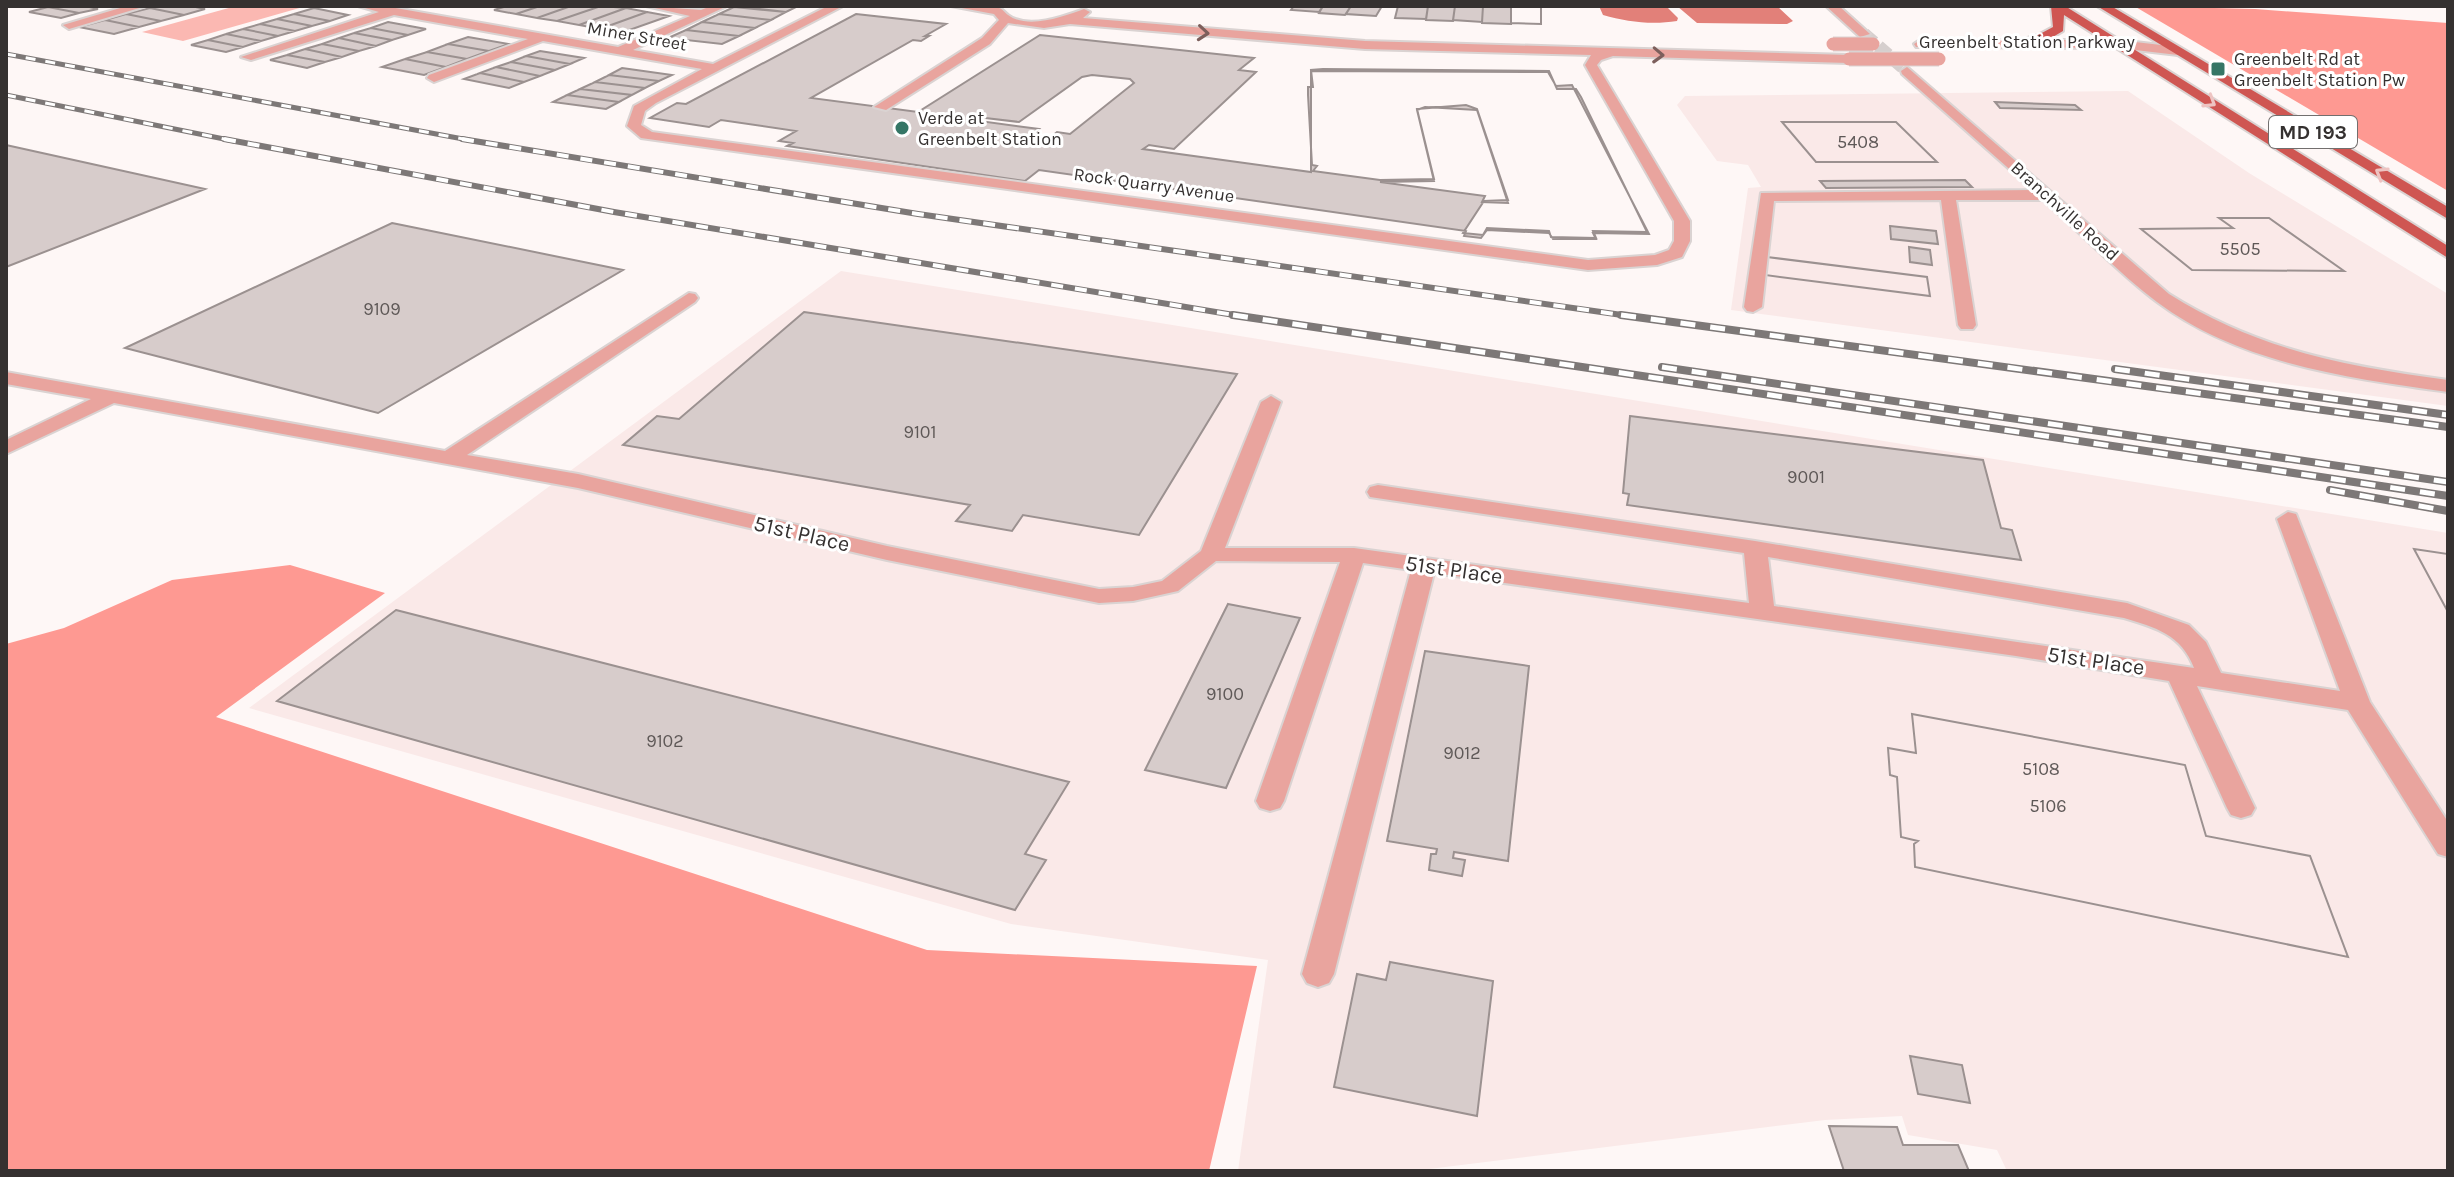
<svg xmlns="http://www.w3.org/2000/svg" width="2454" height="1177" viewBox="0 0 2454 1177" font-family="Karla,sans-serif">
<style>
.built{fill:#fae9e8}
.green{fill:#fbb8b2}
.forest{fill:#fe9992}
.water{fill:#e28079}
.building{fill:#d7cccb;stroke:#9b9190;stroke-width:2;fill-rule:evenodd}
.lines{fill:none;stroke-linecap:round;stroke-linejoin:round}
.minor-tunnel{stroke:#d6cfce;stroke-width:13;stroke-dasharray:13 6;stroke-linecap:butt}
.minor-casing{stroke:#dad3d2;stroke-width:4}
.major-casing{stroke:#dad3d2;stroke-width:4}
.minor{fill:#e9a49e;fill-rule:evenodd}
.major{fill:#cf5652;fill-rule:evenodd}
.rail-far2-casing{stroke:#7d7877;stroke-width:5}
.rail-far1-casing{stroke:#7d7877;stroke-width:6}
.rail-casing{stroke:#7d7877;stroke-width:8}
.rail-far2{stroke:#fff;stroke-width:3;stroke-dasharray:10;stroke-linecap:butt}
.rail-far1{stroke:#fff;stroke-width:4;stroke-dasharray:12;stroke-linecap:butt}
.rail{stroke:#fff;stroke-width:5;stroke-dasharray:15;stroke-linecap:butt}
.minor-bridge-casing{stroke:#dad3d2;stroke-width:15;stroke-linecap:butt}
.minor-bridge{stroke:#e9a49e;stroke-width:13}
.oneway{stroke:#7d5f5c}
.oneway2{stroke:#eec4c2}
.poi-dot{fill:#357666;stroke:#fff;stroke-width:3}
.labels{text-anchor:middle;stroke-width:6;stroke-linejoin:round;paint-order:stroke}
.far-street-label{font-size:18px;fill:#353130;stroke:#fff}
.far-poi-label{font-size:18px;fill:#353130;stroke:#fff;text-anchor:start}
.number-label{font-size:18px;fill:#5e5857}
.shield{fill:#fff;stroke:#726f6e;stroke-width:2}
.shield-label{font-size:20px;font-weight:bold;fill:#353130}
.street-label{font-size:22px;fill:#353130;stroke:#fff}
</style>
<rect width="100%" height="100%" fill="#fef7f6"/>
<path class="built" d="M2128 91 2249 173 2448 294V406L1731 310 1748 188 1761 187 1748 165 1717 161 1677 105 1685 96Z
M841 271 2448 533V1171H2007L1997 1150 1908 1135 1902 1116 1825 1120 1413 1171H1238L1268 960 1011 924 249 708Z"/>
<path class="green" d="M236 6 303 7 183 41 142 32Z"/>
<path class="forest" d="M2134 6 2255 9 2448 23V191Z
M290 565 385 593 216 717 927 950 1257 966 1209 1171H6V644L64 628 172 580Z"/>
<path class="water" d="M1599 6H1666L1678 18 1677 21C1652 25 1627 22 1603 15Z
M1677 6H1777L1793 21 1787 24 1697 23Z"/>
<path class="building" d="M85 6 98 9 79 13 48 7Z
M156 6H191L205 9 184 15 150 8Z
M507 6H540L516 14 494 10Z
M540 6H571L537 18 516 14Z
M571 6H601L557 21 537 18Z
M601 6 626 8 579 25 557 21Z
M735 6H798L786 12Z
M1294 6H1323L1319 12 1291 10Z
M1323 6H1351L1345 15 1319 13Z
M1351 6H1382L1376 16 1346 14Z
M1398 6H1428L1426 19 1395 18Z
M1428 6H1455L1453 21 1426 20Z
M1455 6H1483L1482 22 1453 20Z
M1483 6H1511V24L1482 23Z
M1511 6H1541V24L1511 23Z
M1511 6H1541V24L1511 23Z
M48 7 79 13 61 18 29 12Z
M734 7 786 12 771 20 719 14Z
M150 8 184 15 161 21 126 14Z
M314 8 348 15 330 21 294 14Z
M626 8 647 12 600 29 579 25Z
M647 12 669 16 621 33 600 29Z
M126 14 161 21 139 27 105 20Z
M294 14 330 21 312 26 277 19Z
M719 14 771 20 755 28 702 22Z
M856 14 946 24 925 36H929L921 41 913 40 811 98 918 112 1040 35 1254 58 1239 70 1256 72 1174 149 1149 145 1143 149 1311 172V71L1548 72 1556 86 1572 85 1649 234 1593 233 1596 239H1553L1549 233 1487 230 1481 238 1464 236 1466 231 1039 170 1025 181 787 146 793 143 779 141 796 131 721 120 709 127 650 118 677 103 686 104ZM1092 75 1130 79 1134 83 1070 134 1057 132 1051 137 1032 135 1039 129 972 120 977 117 1019 122 1082 77ZM1425 107 1477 110 1508 203 1482 202 1485 196 1380 182 1434 181 1417 110Z
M277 19 312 26 295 31 260 24Z
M105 20 139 27 114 34 79 27Z
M388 22 426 29 408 35 371 28Z
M702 22 755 28 739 36 686 30Z
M260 24 295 31 278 36 243 29Z
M371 28 408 35 392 40 354 33Z
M243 29 278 36 261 41 226 34Z
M686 30 739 36 722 44 668 38Z
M354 33 392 40 376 46 339 38Z
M226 34 261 41 243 47 208 40Z
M468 37 509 44 489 51 448 44Z
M339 38 376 46 359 51 322 44Z
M208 40 243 47 226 52 191 45Z
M322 44 359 51 342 57 305 49Z
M448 44 489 51 467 59 427 52Z
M305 49 342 57 325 62 287 55Z
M540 51 584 58 570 64 526 56Z
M427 52 467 59 446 67 405 59Z
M287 55 325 62 307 68 270 60Z
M526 56 570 64 555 70 511 62Z
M405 59 446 67 424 75 382 67Z
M511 62 555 70 540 76 496 67Z
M496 67 540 76 524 82 480 73Z
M622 68 672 75 659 81 609 75Z
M1323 69 1549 71 1557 89H1576L1581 97 1647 232 1593 231 1596 238 1551 237 1549 231 1487 228 1483 235 1463 233 1484 201 1508 200 1477 109 1466 105 1417 109 1434 179 1380 180 1313 171 1317 166 1312 165 1308 95V87H1313L1311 70Z
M480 73 524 82 509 88 464 79Z
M609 75 659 81 645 88 595 82Z
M595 82 645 88 632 95 580 89Z
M580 89 632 95 619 102 567 95Z
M567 95 619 102 606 109 553 102Z
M1995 102 2075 105 2081 110 2000 108Z
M1782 122H1896L1937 162H1816Z
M1782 122H1896L1937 162H1816Z
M6 145 205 189 6 267Z
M1965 180 1972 187 1826 188 1820 181Z
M2219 218H2269L2344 271 2192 270 2141 229 2233 228Z
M2219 218H2269L2344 271 2192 270 2141 229 2233 228Z
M392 223 623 270 378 413 125 348Z
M1890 226 1936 231 1938 244 1891 239Z
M1909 247 1930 250 1932 265 1910 262Z
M1767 257 1927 277 1930 296 1765 275Z
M1767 257 1927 277 1930 296 1765 275Z
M804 312 1237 374 1139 535 1023 515 1012 531 956 521 970 505 623 445 657 416 679 419Z
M1630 416 1983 460 2001 528 2012 530 2021 560 1627 505 1629 494 1623 493Z
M2414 549 2448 554V612Z
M2414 549 2448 554V612Z
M1228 604 1300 618 1226 788 1145 770Z
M396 610 1069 782 1025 854 1046 860 1015 910 277 701Z
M1425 651 1529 666 1508 861 1454 852 1453 858 1465 860 1462 876 1429 870 1431 854H1436L1437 849 1387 841Z
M1912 714 2185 765 2206 836 2310 856 2348 957 1915 867 1914 844 1918 841 1901 837 1897 777 1890 775 1888 748 1916 753Z
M1912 714 2185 765 2206 836 2310 856 2348 957 1915 867 1914 844 1918 841 1901 837 1897 777 1890 775 1888 748 1916 753Z
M1390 962 1493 981 1477 1116 1334 1087 1357 974 1386 980Z
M1910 1056 1962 1065 1970 1103 1918 1094Z
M1829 1126 1897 1127 1903 1145H1958L1969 1171H1844Z"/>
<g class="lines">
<path class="minor-tunnel" d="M1864 34 1907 71"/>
<g class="minor-casing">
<path id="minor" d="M127 6H146L69 29 63 25Z
M358 6H384L618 47 690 16 646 6 701 10 711 6H727L633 50 713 64 828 6H843L656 103 645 111 641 125 652 132 1588 260 1655 255 1669 250 1674 241V221L1585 65 1591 55 1365 49 1070 24 1044 28 1008 23 990 44 886 110 874 107 982 38 999 20 994 14 951 6 999 8C1003 9 1005 13 1008 15 1028 30 1065 16 1084 9L1090 12 1083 18 1365 41 1849 55 1855 59 1849 63 1613 56 1601 60 1597 65 1690 221V241L1682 257 1657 265 1588 270 641 138 627 126 634 106 702 69 543 41 434 82 427 78 429 75 528 39 394 15 251 60 241 57 379 12Z
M1826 6H1839L1870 34 1860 37Z
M1920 40H2118L2178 47 2184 51 2178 55 2118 48 1916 47 1914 44Z
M1907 67 2169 294C2258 350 2345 366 2448 380V392C2349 378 2240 364 2157 302 2117 272 2081 233 2043 200H1956L1976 325 1973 329H1961L1958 325 1941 200 1774 201 1762 307 1753 312 1747 311 1744 307 1761 193 2033 190 1902 74 1901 71Z
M689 293 695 294 698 298 695 302 467 455 578 474 887 546 1099 589 1133 587 1162 581 1201 551 1261 402 1271 396 1281 402 1225 548H1354L1749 603 1744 553 1370 497 1367 492 1370 487 1378 485 1755 541 2127 603 2189 625 2206 642 2221 673 2340 691 2277 519 2288 512 2296 514 2370 702 2448 822V857L2438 854 2348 710 2197 686 2255 808 2251 815 2241 818 2231 815 2227 808 2169 681 2016 656 1434 573 1334 974 1329 983 1318 987 1307 983 1302 974 1411 570 1363 563 1284 801 1280 808 1270 811 1260 808 1256 801 1340 562 1216 561 1178 591 1133 601 1099 603 887 560 578 488 114 403 6 454V440L91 399 6 384V372L445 451ZM1768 557 2124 618C2155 627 2182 635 2194 668L1774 606Z"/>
</g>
<g class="major-casing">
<path id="major" d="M2051 6H2065L2448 246V258L2064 15 2063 31 2046 41 2017 47V41L2038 35 2053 27Z
M2097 6H2111L2448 207V219Z"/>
</g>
<use href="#minor" class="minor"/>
<use href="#major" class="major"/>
<g class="rail-far2-casing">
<path id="rail-far2" d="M6 54 474 141
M6 95 234 141"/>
</g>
<g class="rail-far1-casing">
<path id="rail-far1" d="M224 139 614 212 1246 317
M462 139 918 214 1636 317"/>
</g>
<g class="rail-casing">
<path id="rail" d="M1233 315 2448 496
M1621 315 2448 427
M1662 367 2448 482
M2115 369 2448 415
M2330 490 2448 511"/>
</g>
<use href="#rail-far2" class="rail-far2"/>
<use href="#rail-far1" class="rail-far1"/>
<use href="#rail" class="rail"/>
<g class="minor-bridge-casing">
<path id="minor-bridge" d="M1833 44H1873
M1849 59H1939"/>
</g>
<use href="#minor-bridge" class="minor-bridge"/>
</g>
<defs><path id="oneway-chevron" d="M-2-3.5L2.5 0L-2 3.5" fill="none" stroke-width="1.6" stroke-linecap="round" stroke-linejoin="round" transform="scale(2)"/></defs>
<g class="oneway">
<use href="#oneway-chevron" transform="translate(1203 33) rotate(5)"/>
<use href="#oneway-chevron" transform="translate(1658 55) rotate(2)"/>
</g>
<g class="oneway2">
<use href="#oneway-chevron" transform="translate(2210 102) rotate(32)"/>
<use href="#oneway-chevron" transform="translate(2381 173) rotate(-149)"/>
</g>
<g class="poi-dot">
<rect x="2210" y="61" width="16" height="16" rx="4"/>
<circle cx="902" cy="128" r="8"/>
</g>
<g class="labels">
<g class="far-street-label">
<text transform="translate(637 36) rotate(10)" y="6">Miner Street</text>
<text x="2027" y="48">Greenbelt Station Parkway</text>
<text transform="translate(1154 185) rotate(8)" y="6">Rock Quarry Avenue</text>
<text transform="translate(2065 211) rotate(42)" y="6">Branchville Road</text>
</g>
<g class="far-poi-label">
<text x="2234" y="65">Greenbelt Rd at<tspan x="2234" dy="21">Greenbelt Station Pw</tspan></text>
<text x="918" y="124">Verde at<tspan x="918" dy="21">Greenbelt Station</tspan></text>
</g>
<g class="number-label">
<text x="1858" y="148">5408</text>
<text x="2240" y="255">5505</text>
<text x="382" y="315">9109</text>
<text x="920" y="438">9101</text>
<text x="1806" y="483">9001</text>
<text x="1225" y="700">9100</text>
<text x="665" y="747">9102</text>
<text x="1462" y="759">9012</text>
<text x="2041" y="775">5108</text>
<text x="2048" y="812">5106</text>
</g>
<rect class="shield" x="2269" y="116" width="88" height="32" rx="6"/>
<g class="shield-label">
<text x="2313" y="139">MD 193</text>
</g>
<g class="street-label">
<text transform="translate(802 533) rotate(13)" y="8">51st Place</text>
<text transform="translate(1454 569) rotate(8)" y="8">51st Place</text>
<text transform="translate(2096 660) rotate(8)" y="8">51st Place</text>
</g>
</g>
<rect width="2454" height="1177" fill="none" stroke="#353130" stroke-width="16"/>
</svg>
